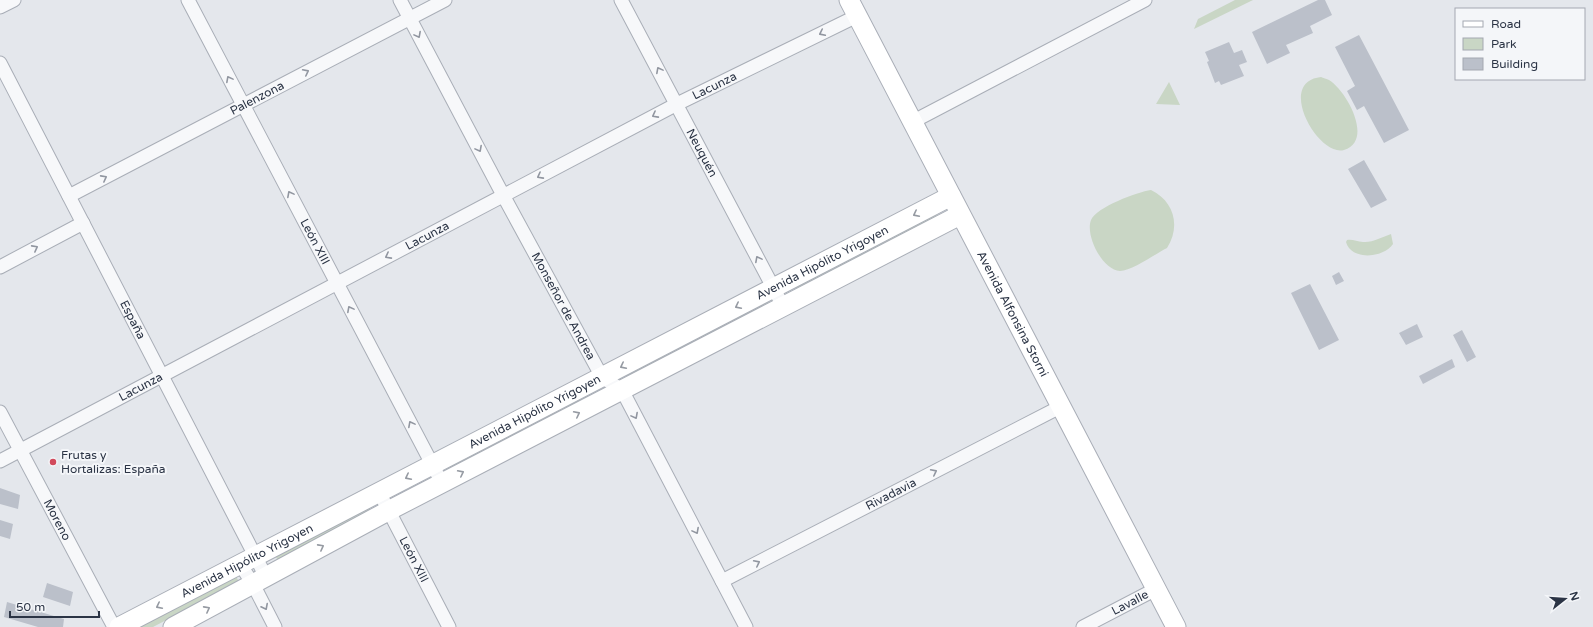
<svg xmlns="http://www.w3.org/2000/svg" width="1593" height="627" viewBox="0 0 1593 627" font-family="'Varela Round',sans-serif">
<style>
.green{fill:#c9d6c5}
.building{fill:#bbc0ca}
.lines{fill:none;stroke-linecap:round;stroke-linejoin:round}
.street-casing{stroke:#a9aeb7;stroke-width:15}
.secondary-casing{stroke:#a9aeb7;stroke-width:21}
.street{stroke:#f7f8fa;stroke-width:13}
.secondary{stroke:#fff;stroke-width:19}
.oneway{stroke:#9196a0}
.oneway2{stroke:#959aa2}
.poi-dot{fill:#d1495b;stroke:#f4f6f9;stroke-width:1.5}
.labels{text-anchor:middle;stroke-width:4;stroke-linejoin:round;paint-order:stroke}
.street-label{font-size:12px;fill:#2b3445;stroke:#f4f6f9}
.poi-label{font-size:12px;fill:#2b3445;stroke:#f4f6f9;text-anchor:start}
</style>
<rect width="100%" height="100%" fill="#e4e7ec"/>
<path class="green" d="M1235 0H1253L1194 29 1198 19Z
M1321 77C1323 78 1327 79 1329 80 1347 91 1374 141 1344 150 1319 158 1275 82 1321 77Z
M1169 82 1180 105 1156 104Z
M1151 190C1174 201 1181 226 1167 248 1155 254 1132 271 1120 271 1102 270 1085 235 1091 220 1097 207 1137 192 1151 190Z
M934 210 938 218 797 292 793 284Z
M1391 234 1393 244C1384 258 1351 261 1346 242L1347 240C1353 239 1357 242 1363 242 1372 243 1382 237 1391 234Z
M766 297 770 305 629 380 624 372Z
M586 391 590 399 449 473 445 465Z
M368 505 372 513 278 561 274 553Z
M235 574 239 582 153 627H134Z"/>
<path class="building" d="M1318 0H1325L1332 15 1310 26 1313 33 1286 45 1290 53 1267 64 1252 32Z
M1359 35 1409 130 1384 143 1364 106 1357 110 1347 91 1355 86 1335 47Z
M1229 42 1234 53 1242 50 1247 62 1239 65 1244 76 1221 85 1219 81 1215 83 1207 62 1209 61 1205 52Z
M1364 160 1387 200 1371 208 1348 169Z
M1339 272 1344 281 1336 285 1332 276Z
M1310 284 1339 340 1319 350 1291 293Z
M1417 324 1423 337 1406 345 1399 333Z
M1462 330 1476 357 1467 362 1453 335Z
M1452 359 1455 367 1423 384 1419 376Z
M0 488 20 495 18 509 0 504Z
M0 520 13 524 10 539 0 536Z
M47 583 73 592 70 606 43 597Z
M7 602 64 619 63 627H38L4 617Z"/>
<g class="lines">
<g class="street-casing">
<g id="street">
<path id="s1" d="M188 0 442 483"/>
<path id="s2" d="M400 0 503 195 602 377 622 390 746 627"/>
<path id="s3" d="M621 0 783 306"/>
<path d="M0 7 14 0"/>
<path id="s4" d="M0 63 266 577"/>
<path d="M912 122 1145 0"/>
<path id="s5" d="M69 196 445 0"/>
<path d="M0 267 83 223"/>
<path id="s6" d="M0 412 114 627"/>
<path id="s7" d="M0 461 677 104 857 16"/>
<path id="s8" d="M379 492 449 627"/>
<path d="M240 564 253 584 275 627"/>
<path id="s9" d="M722 581 1060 407"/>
<path id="s10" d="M1083 627 1156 589"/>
</g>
</g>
<g class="secondary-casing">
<g id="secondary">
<path id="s11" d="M849 0 1176 627"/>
<path id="s12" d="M119 627 951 196"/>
<path d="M173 627 388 511 960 215"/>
</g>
</g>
<use href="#street" class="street"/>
<use href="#secondary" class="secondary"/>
</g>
<defs><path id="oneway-chevron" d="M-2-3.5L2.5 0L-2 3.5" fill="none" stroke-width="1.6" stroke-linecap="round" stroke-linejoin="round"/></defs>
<g class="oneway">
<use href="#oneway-chevron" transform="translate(822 33) rotate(154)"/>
<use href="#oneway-chevron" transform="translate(418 35) rotate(62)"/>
<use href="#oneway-chevron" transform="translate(659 70) rotate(-118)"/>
<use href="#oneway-chevron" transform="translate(306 72) rotate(-27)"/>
<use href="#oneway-chevron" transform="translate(229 79) rotate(-118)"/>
<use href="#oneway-chevron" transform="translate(655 115) rotate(152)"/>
<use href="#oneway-chevron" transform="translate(479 149) rotate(62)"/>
<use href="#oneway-chevron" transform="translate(540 176) rotate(152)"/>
<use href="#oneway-chevron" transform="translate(104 178) rotate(-28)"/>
<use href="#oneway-chevron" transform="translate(290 194) rotate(-118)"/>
<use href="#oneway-chevron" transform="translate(35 248) rotate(-28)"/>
<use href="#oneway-chevron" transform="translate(388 256) rotate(152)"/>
<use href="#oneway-chevron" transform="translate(758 259) rotate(-118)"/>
<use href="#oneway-chevron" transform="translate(350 309) rotate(-118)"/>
<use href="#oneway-chevron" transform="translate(635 416) rotate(62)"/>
<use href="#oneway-chevron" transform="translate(411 424) rotate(-118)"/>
<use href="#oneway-chevron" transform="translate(934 472) rotate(-27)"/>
<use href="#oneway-chevron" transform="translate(696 531) rotate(62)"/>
<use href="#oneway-chevron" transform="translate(757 563) rotate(-27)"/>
<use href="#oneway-chevron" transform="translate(265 607) rotate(63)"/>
</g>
<g class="oneway2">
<use href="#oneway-chevron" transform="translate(916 214) rotate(153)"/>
<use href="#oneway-chevron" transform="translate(738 306) rotate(153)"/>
<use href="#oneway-chevron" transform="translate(623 366) rotate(153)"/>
<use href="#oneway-chevron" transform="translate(577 414) rotate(-27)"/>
<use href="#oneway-chevron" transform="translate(461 473) rotate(-27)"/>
<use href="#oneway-chevron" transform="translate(408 477) rotate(153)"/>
<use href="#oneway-chevron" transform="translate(321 547) rotate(-28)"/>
<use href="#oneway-chevron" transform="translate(159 606) rotate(153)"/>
<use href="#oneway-chevron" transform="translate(207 609) rotate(-28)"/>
</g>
<circle class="poi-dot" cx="53" cy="462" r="4"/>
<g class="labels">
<g class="street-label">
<text dy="4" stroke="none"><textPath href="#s7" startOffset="807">Lacunza</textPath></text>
<text dy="4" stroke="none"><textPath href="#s5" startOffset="212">Palenzona</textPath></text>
<text dy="4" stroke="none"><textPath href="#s3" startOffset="173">Neuquén</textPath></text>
<text dy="4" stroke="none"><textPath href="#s7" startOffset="483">Lacunza</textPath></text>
<text dy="4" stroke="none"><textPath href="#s1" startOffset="273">León XIII</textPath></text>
<text dy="4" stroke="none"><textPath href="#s12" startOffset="792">Avenida Hipólito Yrigoyen</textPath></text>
<text dy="4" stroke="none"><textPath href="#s2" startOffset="347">Monseñor de Andrea</textPath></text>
<text dy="4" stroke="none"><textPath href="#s11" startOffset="354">Avenida Alfonsina Storni</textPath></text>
<text dy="4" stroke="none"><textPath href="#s4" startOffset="289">España</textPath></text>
<text dy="4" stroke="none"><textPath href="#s7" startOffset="159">Lacunza</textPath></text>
<text dy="4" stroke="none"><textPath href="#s12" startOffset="468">Avenida Hipólito Yrigoyen</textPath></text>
<text dy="4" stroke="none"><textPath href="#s9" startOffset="190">Rivadavia</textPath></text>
<text dy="4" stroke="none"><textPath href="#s6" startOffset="122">Moreno</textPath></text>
<text dy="4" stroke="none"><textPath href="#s8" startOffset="76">León XIII</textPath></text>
<text dy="4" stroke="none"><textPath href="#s12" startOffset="144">Avenida Hipólito Yrigoyen</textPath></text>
<text dy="4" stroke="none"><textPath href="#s10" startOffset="53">Lavalle</textPath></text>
</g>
<g class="poi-label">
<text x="61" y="459">Frutas y<tspan x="61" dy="14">Hortalizas: España</tspan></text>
</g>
</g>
<rect x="1455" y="8" width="130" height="72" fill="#f4f6f9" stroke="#a4a8b1"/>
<rect x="1463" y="21" width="20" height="6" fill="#ffffff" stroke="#a4a8b1"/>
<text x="1491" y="28" font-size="12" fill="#2b3445">Road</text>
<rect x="1463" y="38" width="20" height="12" fill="#c9d6c5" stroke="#a4a8b1"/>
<text x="1491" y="48" font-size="12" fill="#2b3445">Park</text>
<rect x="1463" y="58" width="20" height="12" fill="#bbc0ca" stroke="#a4a8b1"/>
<text x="1491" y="68" font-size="12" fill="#2b3445">Building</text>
<g transform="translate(1565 599) rotate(73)" stroke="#f4f6f9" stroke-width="3" paint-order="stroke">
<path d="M0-3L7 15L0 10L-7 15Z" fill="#2b3445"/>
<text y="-6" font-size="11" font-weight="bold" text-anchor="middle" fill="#2b3445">N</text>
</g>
<path d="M10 611v6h89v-6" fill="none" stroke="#2b3445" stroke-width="2"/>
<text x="16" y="611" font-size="12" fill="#2b3445" stroke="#f4f6f9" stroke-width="3" paint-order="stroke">50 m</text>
</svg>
